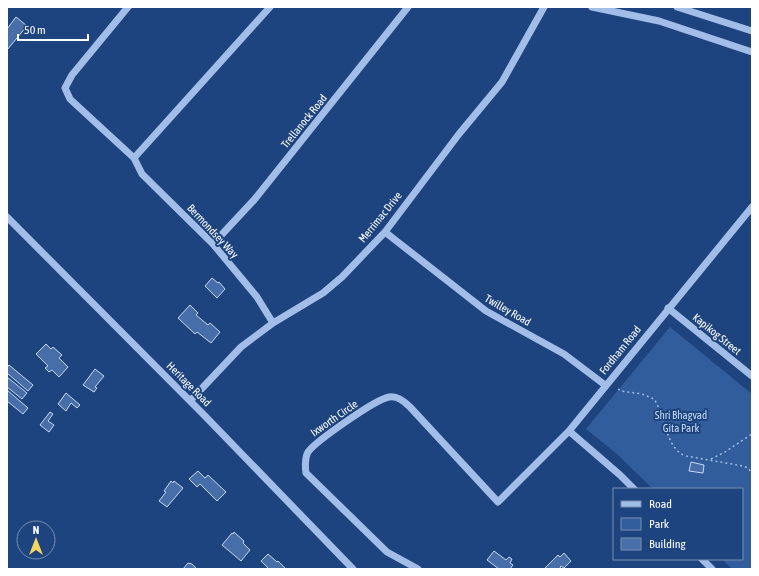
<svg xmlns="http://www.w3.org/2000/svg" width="759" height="576" viewBox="0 0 759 576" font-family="'Asap Condensed',sans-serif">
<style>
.green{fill:#315d9d}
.building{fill:#476ea8;stroke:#c6daf6}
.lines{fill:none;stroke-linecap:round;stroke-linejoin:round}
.path{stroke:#a2bee8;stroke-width:1.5;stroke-dasharray:2 3;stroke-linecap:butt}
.minor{stroke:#a2bee8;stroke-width:7}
.labels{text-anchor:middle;stroke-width:4;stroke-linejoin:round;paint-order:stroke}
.street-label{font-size:11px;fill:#fff;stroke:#1e447f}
.park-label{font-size:11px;fill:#c6daf6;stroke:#1e447f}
</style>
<rect width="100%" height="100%" fill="#1e447f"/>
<path class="green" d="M670 327 752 394V567L750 569H732L722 559H742V489H653L617 454 586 429Z"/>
<path class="building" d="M16 17 27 26 7 50V29Z
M212 278 218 283 219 282 225 289 217 298 205 286Z
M190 305 198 313 196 315 208 325 210 323 220 332 211 343 197 332 195 334 178 318Z
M46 344 51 349 53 347 62 355 59 358 68 367 59 377 52 370 49 372 45 368 48 366 36 354Z
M9 365 33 385 28 391 7 373V368Z
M95 369 104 376 95 387 97 388 94 392 83 385Z
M7 377 27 393 22 399 7 387Z
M7 390 28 408 23 414 7 401Z
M66 393 80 405 77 408 71 403 66 411 58 404Z
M50 412 53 414 48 421 54 425 49 432 40 425Z
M691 462 704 465 703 473 689 471Z
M198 471 205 478 208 475 226 492 217 501 200 484 197 487 189 479Z
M171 481 173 483 174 481 183 488 167 507 159 501 166 492 164 491Z
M234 532 244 541 243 543 250 550 241 561 222 545 232 533 233 534Z
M494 551 506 560 509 557 512 559 510 563 513 565 510 569H499L487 560Z
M564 553 571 561 564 568 561 566 560 567 561 569H544L558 555 560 557Z
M268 554 277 562 278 561 286 569H269L261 561Z
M188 563 192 564 197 569H183Z"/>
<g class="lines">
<path class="path" d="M618 389 621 391 642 394 654 399C665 415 666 450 686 456L743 466 748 468 752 473
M711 459 725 452 752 434"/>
<path class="minor" d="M128 7 72 75 65 88 70 99 134 158 270 7
M592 7 659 21 752 52
M677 7 752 31
M134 158 142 174 213 244 257 297 273 323
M7 217 205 416 353 569
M385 232 486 311 564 354 605 385
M213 244 254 200 408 7
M668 308 752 376
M190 401 241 347 273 323 323 293 342 277 385 232 459 134 502 82 544 7
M569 431 620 475 634 489
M702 559 712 569
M418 569 387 552 306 473C305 467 305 457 308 452 316 441 376 399 389 397 397 395 405 402 410 407L498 502 569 431 752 207"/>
</g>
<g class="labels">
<g class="street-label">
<text transform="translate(304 121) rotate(-51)" y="4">Trellanock Road</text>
<text transform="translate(380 217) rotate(-51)" y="4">Merrimac Drive</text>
<text transform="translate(213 231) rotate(47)" y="4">Bermondsey Way</text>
<text transform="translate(508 310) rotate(30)" y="4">Twilley Road</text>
<text transform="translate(717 334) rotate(39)" y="4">Kapikog Street</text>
<text transform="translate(620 350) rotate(-51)" y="4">Fordham Road</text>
<text transform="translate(189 384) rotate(45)" y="4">Heritage Road</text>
<text transform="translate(334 418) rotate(-35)" y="4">Ixworth Circle</text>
</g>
<g class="park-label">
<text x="681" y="419">Shri Bhagvad<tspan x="681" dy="13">Gita Park</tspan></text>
</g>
</g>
<rect width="759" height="576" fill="none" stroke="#ffffff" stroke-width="16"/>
<rect x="613" y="488" width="130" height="72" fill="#1e447f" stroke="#788fb2"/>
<rect x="621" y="501" width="20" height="6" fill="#a2bee8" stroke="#788fb2"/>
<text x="649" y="508" font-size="12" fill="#ffffff">Road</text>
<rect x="621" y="518" width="20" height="12" fill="#315d9d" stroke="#788fb2"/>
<text x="649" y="528" font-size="12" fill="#ffffff">Park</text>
<rect x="621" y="538" width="20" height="12" fill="#476ea8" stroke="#788fb2"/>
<text x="649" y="548" font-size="12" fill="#ffffff">Building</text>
<g transform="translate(36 540)"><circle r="19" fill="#1e447f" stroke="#788fb2"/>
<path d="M0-3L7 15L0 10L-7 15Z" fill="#f7d362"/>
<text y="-6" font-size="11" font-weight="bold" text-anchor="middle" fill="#ffffff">N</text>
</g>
<path d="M18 34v6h70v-6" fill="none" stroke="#ffffff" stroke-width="2"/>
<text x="24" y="34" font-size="12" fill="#ffffff" stroke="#1e447f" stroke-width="3" paint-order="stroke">50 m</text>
</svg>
